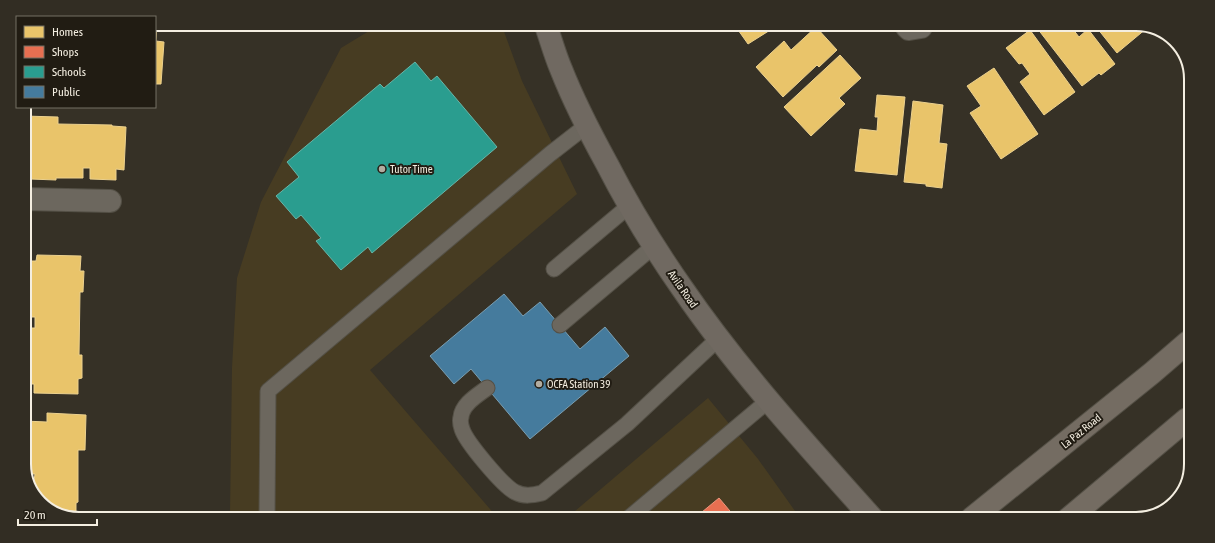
<svg xmlns="http://www.w3.org/2000/svg" width="1215" height="543" viewBox="0 0 1215 543" font-family="'Asap Condensed',sans-serif">
<style>
.built{fill:#473c22}
.homes{fill:#e9c46a;stroke:#ecd18e}
.shops{fill:#e76f51;stroke:#eb957c}
.schools{fill:#2a9d8f;stroke:#67b5a8}
.public{fill:#457b9d;stroke:#7a9eb1}
.lines{fill:none;stroke-linecap:round;stroke-linejoin:round}
.service-casing{stroke:#545046;stroke-width:17}
.minor-casing{stroke:#545046;stroke-width:24}
.secondary-casing{stroke:#545046;stroke-width:24}
.primary-casing{stroke:#545046;stroke-width:24}
.service{stroke:#6c675e;stroke-width:15}
.minor{stroke:#6c675e;stroke-width:22}
.secondary{stroke:#706961;stroke-width:22}
.primary{stroke:#746c62;stroke-width:22}
.poi-dot{fill:#b2aca0;stroke:#211c13;stroke-width:1.5}
.labels{text-anchor:middle;stroke-width:4;stroke-linejoin:round;paint-order:stroke}
.poi-label{font-size:11px;fill:#f4eee1;stroke:#211c13;text-anchor:start}
.street-label{font-size:11px;fill:#f4eee1;stroke:#211c13}
.rim{fill:none;stroke:#f4eee1;stroke-width:2}
</style>
<rect width="100%" height="100%" fill="#363126"/>
<path class="built" d="M379 25 502 26 522 81 577 194 370 370 496 516 230 515 232 368 237 278 261 202 341 48Z
M708 398 758 459 800 518 568 517Z"/>
<path class="homes" d="M155 24H157L156 41 164 42 161 84H155Z
M736 27H775L748 44Z
M816 27 837 50 819 67 817 65 783 97 756 67 784 41 791 50Z
M1037 28H1072L1079 37 1088 29 1115 64 1101 75 1099 73 1082 86Z
M1097 28H1147L1117 53Z
M1030 30 1075 92 1044 115 1020 82 1030 74 1022 63 1019 64 1006 48Z
M840 55 861 78 839 98 845 104 811 136 784 107Z
M994 68 1038 134 1001 159 970 113 981 106 967 86Z
M877 95 905 97 897 175 855 171 860 129 877 131 878 117H875Z
M913 101 943 105 939 143 947 144 942 188 926 186V184L904 182Z
M24 116 58 117V124L112 125V126L126 127 124 170 116 169V180L90 179V168H83V178H56V180L30 179 31 155H24Z
M37 255 81 256 80 271H84L83 292H80L79 355H82V378L78 379V394L34 393V384H24L25 328H35V317H25L26 261H36Z
M47 413 86 415 85 450H78V502L76 503V515H58L35 497 29 481H34L35 474H27L24 468V421L47 422Z"/>
<path class="shops" d="M719 498 735 517H696Z"/>
<path class="schools" d="M415 62 431 81 437 76 497 147 372 253 368 247 341 270 316 241 321 238 301 215 296 219 276 196 299 177 287 162 380 84 384 88Z"/>
<path class="public" d="M504 294 523 316 540 302 580 349 605 327 629 356 530 439 471 369 454 384 430 356Z"/>
<g class="lines">
<g class="service-casing">
<path id="service" d="M554 269 629 206
M560 325 654 246
M487 388C478 395 462 404 461 417 460 420 461 426 462 429 466 442 503 486 515 492 524 497 533 495 542 493L627 424 719 338
M267 516 268 391 550 154 586 126
M630 517 769 400"/>
</g>
<g class="minor-casing">
<path id="minor" d="M907 27 909 29 921 27
M24 199 110 201"/>
</g>
<g class="secondary-casing">
<path id="secondary" d="M546 26C551 40 555 55 561 69 574 102 590 133 607 164 629 207 654 248 682 288 738 370 806 444 872 518"/>
</g>
<g class="primary-casing">
<path id="primary" d="M972 518 1152 373 1188 342
M1068 519 1187 419"/>
</g>
<use href="#service" class="service"/>
<use href="#minor" class="minor"/>
<use href="#secondary" class="secondary"/>
<use href="#primary" class="primary"/>
</g>
<g class="poi-dot">
<circle cx="382" cy="169" r="4"/>
<circle cx="539" cy="384" r="4"/>
</g>
<g class="labels">
<g class="poi-label">
<text x="390" y="173">Tutor Time</text>
<text x="547" y="388">OCFA Station 39</text>
</g>
<g class="street-label">
<text transform="translate(683 289) rotate(55)" y="4">Avila Road</text>
<text transform="translate(1081 431) rotate(-39)" y="4">La Paz Road</text>
</g>
</g>
<path d="M0 0H1215V543H0ZM79 31H1136A48 48 0 0 1 1184 79V464A48 48 0 0 1 1136 512H79A48 48 0 0 1 31 464V79A48 48 0 0 1 79 31Z" fill="#322d23" fill-rule="evenodd"/>
<path class="rim" d="M79 31H1136A48 48 0 0 1 1184 79V464A48 48 0 0 1 1136 512H79A48 48 0 0 1 31 464V79A48 48 0 0 1 79 31Z"/>
<rect x="16" y="16" width="140" height="92" fill="#211c13" stroke="#757065"/>
<rect x="24" y="26" width="20" height="12" fill="#e9c46a" stroke="#757065"/>
<text x="52" y="36" font-size="12" fill="#f4eee1">Homes</text>
<rect x="24" y="46" width="20" height="12" fill="#e76f51" stroke="#757065"/>
<text x="52" y="56" font-size="12" fill="#f4eee1">Shops</text>
<rect x="24" y="66" width="20" height="12" fill="#2a9d8f" stroke="#757065"/>
<text x="52" y="76" font-size="12" fill="#f4eee1">Schools</text>
<rect x="24" y="86" width="20" height="12" fill="#457b9d" stroke="#757065"/>
<text x="52" y="96" font-size="12" fill="#f4eee1">Public</text>
<path d="M18 519v6h79v-6" fill="none" stroke="#f4eee1" stroke-width="2"/>
<text x="24" y="519" font-size="12" fill="#f4eee1" stroke="#211c13" stroke-width="3" paint-order="stroke">20 m</text>
</svg>
